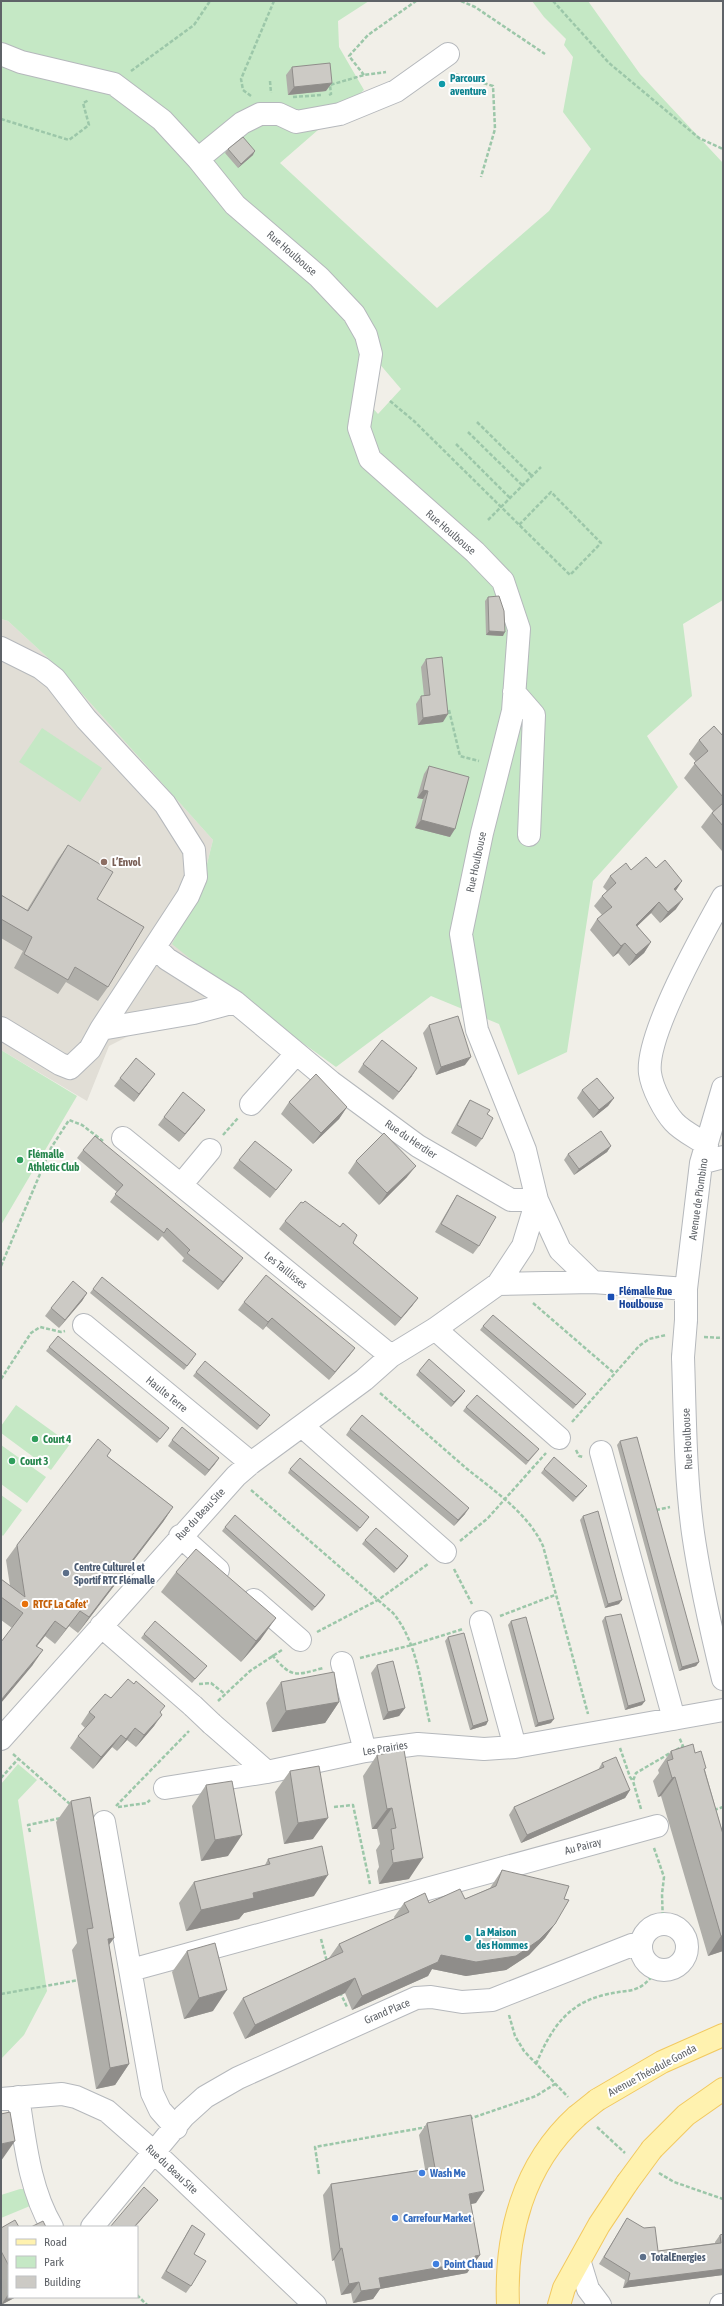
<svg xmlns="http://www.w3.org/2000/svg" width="724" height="2306" viewBox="0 0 724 2306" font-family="'Asap Condensed',sans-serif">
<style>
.education{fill:#e1ded6}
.green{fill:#c5e8c5;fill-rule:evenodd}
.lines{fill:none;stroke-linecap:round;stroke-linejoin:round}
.minor-casing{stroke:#b5b8bc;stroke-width:24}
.major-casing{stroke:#f2c960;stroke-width:24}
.path{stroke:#9cc7a9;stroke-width:2.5;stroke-dasharray:4 2;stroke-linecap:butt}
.minor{stroke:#fff;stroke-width:22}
.major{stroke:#fff2af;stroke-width:22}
.minor-bridge-casing{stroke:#b5b8bc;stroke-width:24;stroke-linecap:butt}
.major-bridge-casing{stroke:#f2c960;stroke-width:24;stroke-linecap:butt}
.minor-bridge{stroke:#fff;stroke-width:22}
.major-bridge{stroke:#fff2af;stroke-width:22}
.wall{fill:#afaea9}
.shaded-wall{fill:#8f8d8a}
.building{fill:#cccac5;stroke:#8f8d8a}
.culture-dot{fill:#0f9aa8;stroke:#fff;stroke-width:1.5}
.education-dot{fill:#8d6e63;stroke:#fff;stroke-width:1.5}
.leisure-dot{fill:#2e9e5b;stroke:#fff;stroke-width:1.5}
.transit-dot{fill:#1a4fb4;stroke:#fff;stroke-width:1.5}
.service-dot{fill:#5c6f8a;stroke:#fff;stroke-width:1.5}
.food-dot{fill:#e8710a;stroke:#fff;stroke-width:1.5}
.shop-dot{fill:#3f7fe0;stroke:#fff;stroke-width:1.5}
.labels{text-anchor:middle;stroke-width:4;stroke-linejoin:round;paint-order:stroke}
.culture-label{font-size:11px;font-weight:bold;fill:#0d838f;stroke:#fff;text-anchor:start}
.street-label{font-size:11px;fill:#5f6368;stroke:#fff}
.education-label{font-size:11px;font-weight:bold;fill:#785e54;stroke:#fff;text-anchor:start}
.leisure-label{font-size:11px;font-weight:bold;fill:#27864d;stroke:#fff;text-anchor:start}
.transit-label{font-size:11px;font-weight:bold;fill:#164399;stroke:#fff;text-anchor:start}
.service-label{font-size:11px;font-weight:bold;fill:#4e5e75;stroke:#fff;text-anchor:start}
.food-label{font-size:11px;font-weight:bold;fill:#c56008;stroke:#fff;text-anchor:start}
.shop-label{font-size:11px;font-weight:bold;fill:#366cbe;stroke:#fff;text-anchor:start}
</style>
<rect width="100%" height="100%" fill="#f1efe8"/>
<path class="education" d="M1 619 8 621 60 669 213 840 202 884 225 987 109 1046 87 1101 1 1050Z"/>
<path class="green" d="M1 1H369L338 21 339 47 364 90 280 163 437 308 549 211 591 149 563 112 573 57 564 45 566 39 544 17 532 1H588L640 74 723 163V600L683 624 692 696 647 736 678 787 593 881 567 1052 518 1075 499 1024 431 996 336 1067 225 987 172 944 202 884 213 840 60 669 8 621 1 619ZM372 355 401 389 378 414 364 398Z
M42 728 102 768 80 802 19 762Z
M1 1050 77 1096 1 1225Z
M16 1405 70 1444 51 1470 1 1433V1426Z
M1 1445 46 1477 27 1503 1 1484Z
M1 1495 22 1510 3 1536 1 1534Z
M18 1764 37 1780 18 1800 47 1991 24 2035 1 2059V1784Z
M20 2189H26L32 2203 30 2206 1 2218V2195Z"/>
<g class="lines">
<g class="minor-casing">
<path id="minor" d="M1 54 21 62 114 84 162 120 198 159 235 205 319 277 354 314 366 335 371 354 359 428 370 459 475 552 503 581 519 629 513 711 482 833 461 934 477 1030 525 1150 537 1200 560 1250 593 1282
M198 159 242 123 260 114H279L296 122 340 114 396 91 448 54
M1 648 41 668 55 679 86 719 165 804 194 850 196 877 188 896 101 1029
M514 692 534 715 529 835
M155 947 167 959 235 1002
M1 1028 60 1064 70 1068 90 1049 101 1029 194 1013 235 1002 331 1082 418 1146 511 1200H537
M251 1104 296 1054
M123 1138 391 1356
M707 1145C697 1138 682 1131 674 1122 664 1111 652 1088 650 1073 645 1036 704 931 723 897
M701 1163 723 1157
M181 1185 210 1150
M498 1284 523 1246 537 1200
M686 1320V1289L701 1163 723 1088
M84 1325 251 1463
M435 1329 559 1438
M683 1357C685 1415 685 1475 693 1533 700 1582 711 1630 723 1679
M302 1426 445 1552
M601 1452 674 1719
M180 1536 218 1570
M254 1600 300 1640
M481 1622 515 1747
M101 1626 193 1706
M342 1663 365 1751
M212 1724 267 1772
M1 1739 236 1476 251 1463 364 1380 391 1356 435 1329 498 1284 593 1282 686 1289
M165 1788 267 1772 365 1751 418 1744 484 1749 515 1747 723 1710
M104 1822 152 2093 160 2110 176 2128
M641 1947a23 23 0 1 1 46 0a23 23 0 1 1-46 0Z
M131 1970 657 1826
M18 2097C25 2141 29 2188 52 2227
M1 2099 62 2094 76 2097 107 2111 155 2153 315 2305
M92 2227 184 2116 205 2097 238 2078 416 1998 431 1997 462 2002 492 2000 632 1945 641 1944
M580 2263 588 2289 600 2305
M721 2305H723"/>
</g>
<g class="major-casing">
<path id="major" d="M597 2100 662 2062 723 2035
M652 2149 686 2115 723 2089
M508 2305C505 2235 523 2165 577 2116
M559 2305 564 2288 599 2225 627 2183"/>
</g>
<path class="path" d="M461 1 475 7 545 54
M553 1 609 63 699 138 723 149
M131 71 194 25 210 1
M455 74 493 86 495 129 481 177
M364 75 349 56 368 35 416 1
M270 81 271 93
M329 95 331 94 330 85 364 75 386 72
M251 96 243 90 241 79 274 1
M293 97 322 95
M1 119 69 140 89 125 83 103 89 100
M390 401 414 421 570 575 601 543 551 492 519 525
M477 422 532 476
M468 432 523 486
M456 444 510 498
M488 520 541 467
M449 710 460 756 479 761
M223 1135 238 1118
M1 1266 51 1148 69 1120 82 1125 103 1141
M533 1303 614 1373
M704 1337 723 1338
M1 1379 31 1333 40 1327 61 1332 65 1331
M380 1393C409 1418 437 1443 466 1468 494 1491 528 1513 543 1546L588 1714
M572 1422 639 1346 649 1339 666 1335
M576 1450 579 1456 583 1457
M251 1490 393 1613C418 1643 421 1687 430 1724
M656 1510 670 1507
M460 1541 488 1518 546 1453
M454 1569 472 1604
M500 1616 555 1595
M317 1632 378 1600 428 1564
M272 1655C292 1678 294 1676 323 1668
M360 1658 412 1645 463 1629
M199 1684 211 1683 225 1694
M218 1701 250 1671 282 1650
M620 1748 630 1777 633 1781
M676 1750 683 1746 679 1737
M13 1754 71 1805
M1 1778 19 1758
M116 1806 189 1731
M118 1807 147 1803 150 1800
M334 1807 353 1805 370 1884
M641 1809 633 1781 636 1773 672 1752
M714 1810 723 1807
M30 1832 28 1825 61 1818
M654 1848 664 1877 662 1894 663 1924
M321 1939 327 1962
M340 1992 347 2007
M1 1994 79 1980
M509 2015 515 2036 524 2051 568 2097
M536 2064C550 2031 566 2004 604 1995 631 1988 638 1996 657 1970
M469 2119 536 2096 555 2084
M597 2127 625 2153
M659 2173 674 2182 723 2199
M319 2174 315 2147 427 2127
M137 2295 147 2305"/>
<use href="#minor" class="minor"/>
<use href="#major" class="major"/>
<g class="minor-bridge-casing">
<path id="minor-bridge" d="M683 1357 686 1320
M193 1706 212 1724"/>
</g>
<g class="major-bridge-casing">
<path id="major-bridge" d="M577 2116 597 2100
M627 2183 652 2149"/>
</g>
<use href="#minor-bridge" class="minor-bridge"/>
<use href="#major-bridge" class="major-bridge"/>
</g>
<path class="wall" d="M292 67 326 91 288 95 286 75Z
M228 149 253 155 238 168 225 153Z
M488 597 503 636 486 635 485 601Z
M426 659 443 722 418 725 416 704 421 696H424L421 667Z
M723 736V850L722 851 701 827 713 811 684 778 696 762 689 754 699 740Z
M429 766 450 837 415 828 423 799 417 798 424 774Z
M68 845 97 899 108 987 98 1001 66 982 58 994 14 968 23 951 1 938V895L27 910 58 859Z
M631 870 676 891V909L660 923 651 913 637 926 651 942 644 953 629 966 618 953 613 957 590 930 597 919 602 915 594 906 602 896 607 891 603 887 610 876Z
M429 1025 465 1065 436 1075 423 1033Z
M363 1064 412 1076 393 1100 358 1072Z
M120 1078 149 1082 134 1102 114 1086Z
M582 1090 614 1098 608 1106 593 1118 577 1098Z
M470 1100 487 1114 482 1139 476 1147 451 1133 465 1108Z
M289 1102 347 1107 339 1119 313 1144 281 1114Z
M164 1117 199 1118 179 1142 158 1125Z
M611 1146 607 1152 574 1175 564 1160 568 1154Z
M83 1150 243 1258 218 1290 182 1261 184 1258 162 1236 158 1241 110 1202 117 1192 77 1158Z
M239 1160 286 1178 270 1198 233 1168Z
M356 1161 407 1177 379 1205 348 1173Z
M457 1195 479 1246 473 1254 435 1232 452 1203Z
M285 1221 353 1243 418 1298 412 1306 395 1326 279 1229Z
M93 1289 193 1359 184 1370 90 1293Z
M87 1293 82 1301 59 1328 45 1316 51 1308Z
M244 1302 355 1348 349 1356 329 1380 266 1326 263 1330 238 1310Z
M483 1326 583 1398 573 1409 480 1330Z
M49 1347 166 1432 157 1443 46 1351Z
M419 1371 462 1395 451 1407 416 1375Z
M196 1372 267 1419 257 1430 193 1376Z
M466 1407 539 1449 526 1465 463 1411Z
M350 1429 465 1514 454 1526 346 1435Z
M172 1440 219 1458 205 1476 168 1446Z
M620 1441 699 1662 696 1666 679 1671 617 1445Z
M107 1456 173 1507 163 1522 78 1633 69 1626 55 1644 45 1636 37 1646 32 1666 12 1628 1 1620V1579L10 1586 6 1560 17 1545Z
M290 1469 369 1517 357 1532 288 1473Z
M544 1469 584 1490 573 1502 541 1473Z
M583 1516 619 1604 605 1608 580 1520Z
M225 1527 325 1595 323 1599 312 1611 222 1531Z
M365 1540 408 1556 394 1573 362 1544Z
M176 1572 261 1639 241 1662 161 1592Z
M605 1617 642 1705 625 1710 602 1621Z
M511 1621 551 1723 535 1727 508 1625Z
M144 1634 207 1666 192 1683 141 1638Z
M448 1637 488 1721 486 1725 470 1730 445 1641Z
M377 1665 405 1708 399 1716 383 1720 371 1673Z
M281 1682 339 1702 325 1723 272 1732 266 1703Z
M111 1698 160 1713 154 1726 136 1747 127 1740 117 1751 112 1747 93 1769 70 1748 78 1736 85 1728 81 1724 89 1712Z
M404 1750 409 1879 379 1884 377 1871 379 1867 376 1850 380 1844 377 1829H372L363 1776 377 1755Z
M671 1751 695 1753 705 1770 723 1834V1951L708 1956 661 1796 658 1797 653 1781 659 1773 658 1770Z
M602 1763 630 1790 625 1798 521 1843 509 1815 514 1807 598 1770Z
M290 1771 313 1839 284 1844 275 1792Z
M206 1785 228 1856 201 1861 192 1806Z
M71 1801 114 1938 109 1945 129 2064 115 2085 96 2089 72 1950 77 1943 56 1822Z
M268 1859 314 1896 244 1913 239 1919 186 1931 179 1903 194 1882 265 1865Z
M502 1870 555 1924 545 1938 529 1955 506 1970 466 1976 432 1969 428 1976 352 2010 345 1993 245 2039 233 2013 243 1998 329 1958 339 1944 395 1919 394 1917 404 1903H429L465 1899 490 1888Z
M187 1951 213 2011 184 2019 172 1972Z
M427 2123 476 2203 471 2204 480 2255 467 2273 380 2289 373 2299 353 2303 351 2293 341 2295 334 2260 332 2261 323 2195 331 2184 425 2169 419 2135Z
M627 2218 658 2251 715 2243V2242L720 2235 723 2234V2275L623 2288 625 2280 599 2264Z
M192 2225 194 2254 191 2286 186 2293 161 2278 187 2233Z
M9 2227V2297H16L1 2305V2228Z"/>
<path class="shaded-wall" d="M332 83 326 91 288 95 294 87Z
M255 151 253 155 238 168 241 164Z
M489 631 505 632 503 636 486 635Z
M448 714 443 722 418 725 423 718Z
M423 790 428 791 423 799 417 798Z
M421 820 455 829 450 837 415 828Z
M682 881 675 892 674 889Z
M683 899 676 909 660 923 668 912Z
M659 902 651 913 628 935 636 925Z
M651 942 644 953 629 966 636 955Z
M625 943 618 953 613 957 621 946Z
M471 1057 465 1065 436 1075 441 1067Z
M417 1068 412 1076 393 1100Z
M155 1074 134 1102 139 1094Z
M614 1098 608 1106 593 1118 599 1110Z
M347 1107 339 1119 313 1144 321 1133Z
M205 1110 199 1118 179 1142 185 1134Z
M611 1146 607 1152 574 1175 579 1169Z
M416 1166 407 1177 379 1205 387 1193Z
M243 1258 237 1266 218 1290 223 1282Z
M87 1293 82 1301 59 1328 65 1320Z
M418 1298 412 1306 395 1326 401 1318Z
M272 1318 263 1330 268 1322Z
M355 1348 349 1356 329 1380 335 1372Z
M465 1391 462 1395 451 1407 454 1402Z
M219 1458 215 1464 205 1476 209 1470Z
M173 1507 163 1522 78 1633 89 1617Z
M469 1508 465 1514 454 1526 458 1520Z
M408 1556 405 1561 394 1573 397 1569Z
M622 1600 619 1604 605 1608 608 1604Z
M80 1611 69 1626 55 1644 66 1629Z
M276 1618 261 1639 241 1662 256 1641Z
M55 1621 45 1636 25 1661 36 1646Z
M43 1650 32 1666 1 1703V1700Z
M699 1662 696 1666 679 1671 682 1667Z
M645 1701 642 1705 625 1710 628 1706Z
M339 1702 325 1723 272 1732 286 1711Z
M405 1708 399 1716 383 1720 388 1712Z
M162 1715 154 1726 136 1747 144 1735Z
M554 1719 551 1723 535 1727 538 1723Z
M488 1721 486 1725 470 1730 473 1726Z
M135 1728 127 1740 117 1751 126 1739Z
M121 1735 112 1747 93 1769 101 1757Z
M675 1777 661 1796 658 1797 672 1778Z
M630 1790 625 1798 521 1843 527 1835Z
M392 1808 377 1829H372L387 1809Z
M328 1818 313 1839 284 1844 298 1823Z
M242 1835 228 1856 201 1861 215 1840Z
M423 1858 409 1879 379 1884 393 1863Z
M328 1875 314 1896 244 1913 239 1919 186 1931 201 1910 253 1893Z
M555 1924 545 1938 529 1955 506 1970 466 1976 432 1969 428 1976 352 2010 362 1996 441 1955Z
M721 1936H723V1951L708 1956Z
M114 1938 99 1958 108 1939Z
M355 1978 345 1993 245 2039 255 2025Z
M227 1990 213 2011 184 2019 199 1998Z
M129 2064 115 2085 96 2089 110 2068Z
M15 2141 1 2161V2144Z
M484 2191 476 2203 461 2206 469 2194Z
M158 2200 135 2227H134Z
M342 2248 334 2260 332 2261 340 2249Z
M480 2255 467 2273 380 2289 373 2299 353 2303 361 2291 379 2278Z
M723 2269V2275L623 2288 628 2281Z
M359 2282 351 2293 341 2295 349 2284Z
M9 2293V2297H16L1 2305Z"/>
<path class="building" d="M330 63 332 83 294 87 292 67Z
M243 137 255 151 241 164 228 149Z
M499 596 504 611 505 632 489 631 488 597Z
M442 657 448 714 423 718 421 696 430 695 426 659Z
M714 726 723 736V797L694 763 708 751 699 740Z
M429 766 469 777 455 829 421 820 428 791 423 790Z
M723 803V826L712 813Z
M68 845 113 872 97 899 144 927 108 987 75 967 68 980 24 954 32 937 1 919V895L28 911Z
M646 857 656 868 665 860 682 881 674 889 683 899 668 912 659 902 636 925 651 942 636 955 625 943 621 946 597 919 612 907 602 896 616 883 610 876 626 863 631 870Z
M458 1016 471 1057 441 1067 429 1025Z
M382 1040 417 1068 399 1092 363 1064Z
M136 1058 155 1074 139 1094 120 1078Z
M316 1074 347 1107 321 1133 289 1102Z
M597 1078 614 1098 599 1110 582 1090Z
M183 1092 205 1110 185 1134 164 1117Z
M470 1100 490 1110 487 1114 493 1118 482 1139 457 1125Z
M601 1131 611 1146 579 1169 568 1154Z
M384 1133 416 1166 387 1193 356 1161Z
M95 1136 243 1258 223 1282 187 1253 190 1250 167 1228 164 1233 115 1194 123 1185 83 1150Z
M255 1141 292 1170 276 1190 239 1160Z
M457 1195 496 1217 479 1246 441 1224Z
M305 1201 340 1227 343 1223 357 1235 353 1243 418 1298 401 1318 285 1221 301 1202 303 1203Z
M266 1275 355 1348 335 1372 272 1318 268 1322 244 1302Z
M102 1277 196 1354 187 1366 93 1289Z
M73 1281 87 1293 65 1320 51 1308Z
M493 1315 586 1394 576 1405 483 1326Z
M58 1336 169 1428 160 1439 49 1347Z
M429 1359 465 1391 454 1402 419 1371Z
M205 1361 270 1415 260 1426 196 1372Z
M477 1395 539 1449 528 1461 466 1407Z
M362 1415 469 1508 458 1520 350 1429Z
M182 1427 219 1458 209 1470 172 1440Z
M637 1437 699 1662 682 1667 620 1441Z
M98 1439 111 1450 107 1456 173 1507 89 1617 80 1611 66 1629 55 1621 36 1646 43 1650 1 1700V1642L23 1613 1 1597V1579L25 1597 17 1545Z
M554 1457 587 1486 576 1497 544 1469Z
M300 1458 369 1517 360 1528 290 1469Z
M598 1511 622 1600 608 1604 583 1516Z
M235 1515 325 1595 315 1607 225 1527Z
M376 1528 408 1556 397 1569 365 1540Z
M196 1549 276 1618 256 1641 176 1572Z
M621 1614 645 1701 628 1706 605 1617Z
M526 1617 554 1719 538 1723 511 1621Z
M155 1621 207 1666 195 1679 144 1634Z
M464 1633 488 1721 473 1726 448 1637Z
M393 1661 405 1708 388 1712 377 1665Z
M334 1672 339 1702 286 1711 281 1682Z
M128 1679 134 1684 136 1681 165 1706 160 1712 162 1715 144 1735 135 1728 126 1739 121 1735 101 1757 78 1736 95 1717 89 1712 105 1694 111 1698Z
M693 1744 695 1753 701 1751 706 1768 704 1769 723 1834V1936H721L675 1777 672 1778 667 1761 673 1759 671 1751Z
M404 1750 423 1858 393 1863 391 1850 394 1849 391 1829 396 1828 392 1808 387 1809 377 1755Z
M616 1757 630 1790 527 1835 514 1807 604 1767 602 1763Z
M319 1766 328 1818 298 1823 290 1771Z
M232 1781 242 1835 215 1840 206 1785Z
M90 1797 114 1938 108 1939 129 2064 110 2068 87 1929 93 1928 71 1801Z
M322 1846 328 1875 253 1893 254 1898 201 1910 194 1882 270 1864 268 1859Z
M502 1870 569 1886 564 1899 569 1900 555 1924 539 1940 516 1956 476 1962 441 1955 438 1962 362 1996 355 1978 255 2025 243 1998 343 1952 339 1944 409 1912 404 1903 425 1893 429 1903 460 1889 465 1899 496 1886Z
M215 1943 227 1990 199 1998 187 1951Z
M10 2112 15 2141 1 2144V2114Z
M471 2115 484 2191 469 2194 480 2255 475 2256 476 2261 379 2278 381 2288 361 2291 359 2282 349 2284 342 2248 340 2249 331 2184 435 2168 427 2123Z
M144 2187 158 2200 134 2227H110Z
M627 2218 644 2228 655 2227 658 2251 721 2243 720 2235 723 2234V2269L628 2281 630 2273 604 2257Z
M15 2220 19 2227H9V2266L1 2251V2228Z
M43 2221 46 2227H31Z
M192 2225 205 2234 194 2254 206 2261 191 2286 166 2271Z"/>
<g class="culture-dot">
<circle cx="442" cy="84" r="4"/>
<circle cx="468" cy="1938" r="4"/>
</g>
<circle class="education-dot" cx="104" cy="862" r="4"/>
<g class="leisure-dot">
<circle cx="20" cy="1160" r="4"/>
<circle cx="35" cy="1439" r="4"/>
<circle cx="12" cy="1461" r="4"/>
</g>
<rect class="transit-dot" x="607" y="1293" width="8" height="8" rx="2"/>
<g class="service-dot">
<circle cx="66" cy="1573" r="4"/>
<circle cx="643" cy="2257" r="4"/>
</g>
<circle class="food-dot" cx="25" cy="1604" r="4"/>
<g class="shop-dot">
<circle cx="422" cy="2173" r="4"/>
<circle cx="395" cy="2218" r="4"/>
<circle cx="436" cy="2264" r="4"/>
</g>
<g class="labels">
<g class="culture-label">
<text x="450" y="82">Parcours<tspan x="450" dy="13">aventure</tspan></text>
<text x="476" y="1936">La Maison<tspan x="476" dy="13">des Hommes</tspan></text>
</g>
<g class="street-label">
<text transform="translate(292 253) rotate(41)" y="4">Rue Houlbouse</text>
<text transform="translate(451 532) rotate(41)" y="4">Rue Houlbouse</text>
<text transform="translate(476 862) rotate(-78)" y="4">Rue Houlbouse</text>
<text transform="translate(411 1139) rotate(34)" y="4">Rue du Herdier</text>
<text transform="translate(698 1199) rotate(-82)" y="4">Avenue de Piombino</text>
<text transform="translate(286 1270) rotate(39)" y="4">Les Taillisses</text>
<text transform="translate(167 1394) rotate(39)" y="4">Haulte Terre</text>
<text transform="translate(687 1439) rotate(-93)" y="4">Rue Houlbouse</text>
<text transform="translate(200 1514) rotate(-47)" y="4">Rue du Beau Site</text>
<text transform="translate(385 1748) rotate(-9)" y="4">Les Prairies</text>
<text transform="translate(583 1846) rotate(-15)" y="4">Au Pairay</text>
<text transform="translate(387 2011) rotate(-23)" y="4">Grand Place</text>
<text transform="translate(652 2070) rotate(-28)" y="4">Avenue Théodule Gonda</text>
<text transform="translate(172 2169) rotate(43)" y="4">Rue du Beau Site</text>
</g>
<g class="education-label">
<text x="112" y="866">L’Envol</text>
</g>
<g class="leisure-label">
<text x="28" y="1158">Flémalle<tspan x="28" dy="13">Athletic Club</tspan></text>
<text x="43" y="1443">Court 4</text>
<text x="20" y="1465">Court 3</text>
</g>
<g class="transit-label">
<text x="619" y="1295">Flémalle Rue<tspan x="619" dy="13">Houlbouse</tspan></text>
</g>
<g class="service-label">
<text x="74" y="1571">Centre Culturel et<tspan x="74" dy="13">Sportif RTC Flémalle</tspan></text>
<text x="651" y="2261">TotalEnergies</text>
</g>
<g class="food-label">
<text x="33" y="1608">RTCF La Cafet'</text>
</g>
<g class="shop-label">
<text x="430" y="2177">Wash Me</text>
<text x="403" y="2222">Carrefour Market</text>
<text x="444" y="2268">Point Chaud</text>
</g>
</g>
<rect width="724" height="2306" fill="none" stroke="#5f6368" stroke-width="4"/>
<rect x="8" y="2226" width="130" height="72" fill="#ffffff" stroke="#bfc1c3"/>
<rect x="16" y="2239" width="20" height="6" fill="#fff2af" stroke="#bfc1c3"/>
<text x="44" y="2246" font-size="12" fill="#5f6368">Road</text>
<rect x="16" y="2256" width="20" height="12" fill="#c5e8c5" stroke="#bfc1c3"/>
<text x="44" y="2266" font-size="12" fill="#5f6368">Park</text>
<rect x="16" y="2276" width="20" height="12" fill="#cccac5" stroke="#bfc1c3"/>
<text x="44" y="2286" font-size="12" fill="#5f6368">Building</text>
</svg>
